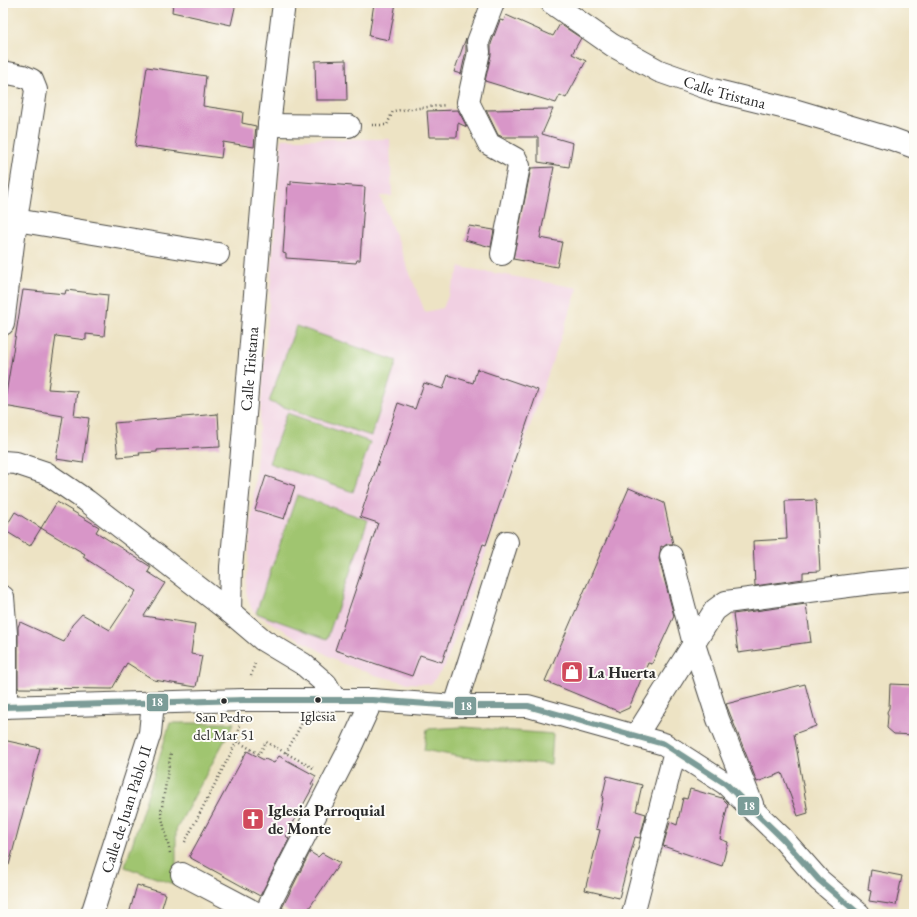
<svg xmlns="http://www.w3.org/2000/svg" width="917" height="917" viewBox="0 0 917 917" font-family="'EB Garamond',serif">
<style>
.built{fill:#f1d0e2}
.green{fill:#a0c56f;stroke:#66784d}
.building{fill:#d896c8}
.lines{fill:none;stroke-linecap:round;stroke-linejoin:round}
.minor-casing{stroke:#484742;stroke-width:24}
.path{stroke:#484742;stroke-width:2.5;stroke-dasharray:1 3;stroke-linecap:butt}
.minor{stroke:#fff;stroke-width:22}
.bus-1-casing{stroke:#fdfcf7;stroke-width:9}
.bus-1{stroke:#7b9c98;stroke-width:6}
.bus-dot{fill:#2b2b2b;stroke:#fdfcf7;stroke-width:1.5}
.labels{text-anchor:middle;stroke-width:4;stroke-linejoin:round;paint-order:stroke}
.bus-label{font-size:15px;fill:#2b2b2b;stroke:#fdfcf7}
.street-label{font-size:16px;fill:#2b2b2b;stroke:#fdfcf7}
.poi-label{font-size:16px;font-weight:bold;fill:#2b2b2b;stroke:#fdfcf7;text-anchor:start}
.line-badge{stroke:#fdfcf7;stroke-width:1.5}
.badge-label{font-size:11px;text-anchor:middle;font-weight:bold;fill:#fff}
</style>
<rect width="100%" height="100%" fill="#fdfcf7"/>
<filter id="ink" filterUnits="userSpaceOnUse"><feTurbulence type="fractalNoise" baseFrequency=".025" numOctaves="2"/><feDisplacementMap in="SourceGraphic" scale="8" xChannelSelector="R" yChannelSelector="G"/><feConvolveMatrix kernelMatrix="1 2 1 2 8 2 1 2 1" color-interpolation-filters="sRGB"/></filter>
<filter id="wash" filterUnits="userSpaceOnUse"><feTurbulence type="fractalNoise" baseFrequency=".012" numOctaves="4" result="noise"/><feDisplacementMap in="SourceGraphic" scale="16" xChannelSelector="R" yChannelSelector="G"/><feGaussianBlur stdDeviation="0.9" result="paint"/><feColorMatrix in="noise" values="0 0 0 0 0 0 0 0 0 0 0 0 0 0 0 0 0 1.4 0 .05"/><feComposite in="paint" operator="in"/></filter>
<g filter="url(#wash)">
<rect width="100%" height="100%" fill="#ede3c4"/>
<path class="built" d="M282 139H390L392 196H380L425 312 443 308 460 267 578 288 485 555 445 666 431 684 409 683 378 676 341 663 256 614 251 608 246 592Z"/>
<path class="green" d="M296 326 397 361 371 436 269 402Z
M287 413 370 442 353 492 269 463Z
M297 495 368 520 327 639 256 613Z
M170 723H234L176 830V885L125 867Z
M463 727 553 734 551 764 461 757 424 750 427 729Z"/>
<g id="blocks">
<path class="building" d="M173 3H236L231 25 172 12Z
M374 3H396L389 40 369 36Z
M506 15 553 36 560 24 581 38 572 54 586 61 566 98 560 95 556 103 485 81 491 55V44L500 20 504 21Z
M466 38V51L461 74 454 72Z
M346 60 347 100H316L315 61Z
M147 67 206 76 203 106 243 112 242 123 256 126 254 147 223 142 221 158 135 146Z
M553 109 542 134 573 143 569 167 538 162V137H503L498 135 486 110Z
M458 110 467 127 458 123 457 137H429L427 111Z
M554 167 540 238 562 242 557 267 513 259 531 168Z
M291 181 365 187 360 260H357L356 263 286 258V254L283 253 286 208 288 184 291 185Z
M469 226 494 230 491 247 465 240Z
M23 290 65 294 66 290 108 295 104 336 86 334V340L56 336 48 389 77 391 74 416 89 418 83 463 56 459 63 416 4 406Z
M477 369 538 390 486 545 483 544 442 662 420 655 412 676 335 650 378 523 360 517 398 403 415 409 424 383 443 389 448 375 473 383Z
M218 414 220 447 157 450V452L139 453 140 455 118 457 114 423Z
M266 476 295 486 284 519 255 510Z
M629 488 664 503 673 544H667L663 547 661 546 659 559 674 616 652 664 648 663 629 708 620 712 545 681Z
M816 500 820 571 803 572V579L755 586 753 541 787 539 785 501Z
M57 502 99 527 96 532 151 567 148 572 165 583 144 616 195 624 191 654 202 656 196 687 154 680 127 663 112 689 18 688V627L20 622 64 642 72 625 82 614 110 630 136 591 83 557 85 554 41 528Z
M15 512 41 528 30 546 4 530Z
M806 604 811 642 781 646V647L738 653 733 614Z
M805 684 816 726 794 734 808 813 798 816 782 773 757 782 726 704Z
M890 684 914 685V735L894 734 887 728 888 716 887 712 889 708Z
M3 740 40 748 9 865H3Z
M247 751 264 760 265 759 274 763 279 756 316 776 311 784 314 785 286 836 289 839 260 896 189 857Z
M607 776 642 785 636 811 646 814 640 838 635 837 619 898 585 890 600 830 596 829 603 798H602Z
M690 789 722 798 728 804 720 839 728 842 722 866 663 846 670 822 677 825 683 798 687 799Z
M310 852 318 857 322 853 340 863 305 914H294L282 908Z
M871 870 902 876 896 905 869 901 871 891 868 890Z
M137 885 166 894 160 914H129Z"/>
</g>
</g>
<g filter="url(#ink)">
<use href="#blocks" fill-opacity="0" stroke="#484742" stroke-width="1"/>
<g class="lines">
<g class="minor-casing">
<g id="minor">
<path d="M493 3 478 42 479 52 468 102 489 144 516 159 519 166 502 254"/>
<path id="s1" d="M552 3 612 45 659 71 713 90 794 110 892 139 914 147"/>
<path d="M3 72 23 76 32 80 36 90 16 220 3 324"/>
<path d="M269 125 349 126"/>
<path d="M16 220 218 254"/>
<path d="M3 462 16 463 46 473 87 501 230 612 263 640 303 664 326 684 335 700"/>
<path d="M671 556 694 644 718 719 752 804"/>
<path d="M3 597 6 634V707"/>
<path id="s2" d="M230 612 231 567 241 463 269 125 284 3"/>
<path d="M455 706 507 542"/>
<path d="M3 707 243 700H372L455 706H528L664 744 726 784 782 838 819 880 859 914"/>
<path d="M636 736 715 610 726 602 871 583 914 579"/>
<path d="M182 874 258 914"/>
<path id="s3" d="M92 914 150 733 153 703"/>
<path d="M266 914 274 895 351 746 372 700"/>
<path d="M633 914 675 751"/>
</g>
</g>
<path class="path" d="M372 125H387L393 111 446 105
M251 676 255 663
M237 741 259 754 266 742 313 768
M286 753 302 723
M185 842 237 741 240 723
M170 853 161 813 171 752"/>
<use href="#minor" class="minor"/>
<g class="bus-1-casing">
<path id="bus-1" d="M3 707 243 700H372L455 706H528L664 744 726 784 782 838 819 880 859 914"/>
</g>
<use href="#bus-1" class="bus-1"/>
</g>
</g>
<defs>
<g id="shop-square" transform="scale(1.15)"><rect x="-9" y="-9" width="18" height="18" rx="4" fill="#d1495b" stroke="#fdfcf7"/><path d="M-5-2.5h2.3a2.7 3.5 0 0 1 5.4 0H5L5.5 6h-11ZM-1.5-2.5h3a1.5 2.3 0 0 0-3 0Z" fill="#fff"/></g>
<g id="church-square" transform="scale(1.15)"><rect x="-9" y="-9" width="18" height="18" rx="4" fill="#d1495b" stroke="#fdfcf7"/><path d="M-1.2-6h2.4v3.5h3.3v2.4h-3.3V6h-2.4V-.1h-3.3v-2.4h3.3Z" fill="#fff"/></g>
</defs>
<g fill-rule="evenodd">
<use href="#shop-square" x="572" y="672"/>
<use href="#church-square" x="253" y="819"/>
</g>
<g class="bus-dot">
<circle cx="318" cy="700" r="3.5"/>
<circle cx="224" cy="701" r="3.5"/>
</g>
<g class="labels">
<g class="bus-label">
<text x="318" y="721">Iglesia</text>
<text x="224" y="722">San Pedro<tspan x="224" dy="18">del Mar 51</tspan></text>
</g>
<g class="street-label">
<text dy="6" stroke="none"><textPath href="#s1" startOffset="196">Calle Tristana</textPath></text>
<text dy="6" stroke="none"><textPath href="#s2" startOffset="244">Calle Tristana</textPath></text>
<text dy="6" stroke="none"><textPath href="#s3" startOffset="110">Calle de Juan Pablo II</textPath></text>
</g>
<g class="poi-label">
<text x="588" y="678">La Huerta</text>
<text x="268" y="816">Iglesia Parroquial<tspan x="268" dy="18">de Monte</tspan></text>
</g>
</g>
<g class="line-badge">
<rect x="146" y="693" width="23" height="19" rx="4" fill="#7b9c98"/>
<rect x="454" y="696" width="23" height="20" rx="4" fill="#7b9c98"/>
<rect x="737" y="796" width="23" height="20" rx="4" fill="#7b9c98"/>
</g>
<g class="badge-label">
<text x="157" y="706">18</text>
<text x="466" y="710">18</text>
<text x="749" y="810">18</text>
</g>
<rect width="917" height="917" fill="none" stroke="#fdfcf7" stroke-width="16"/>
</svg>
